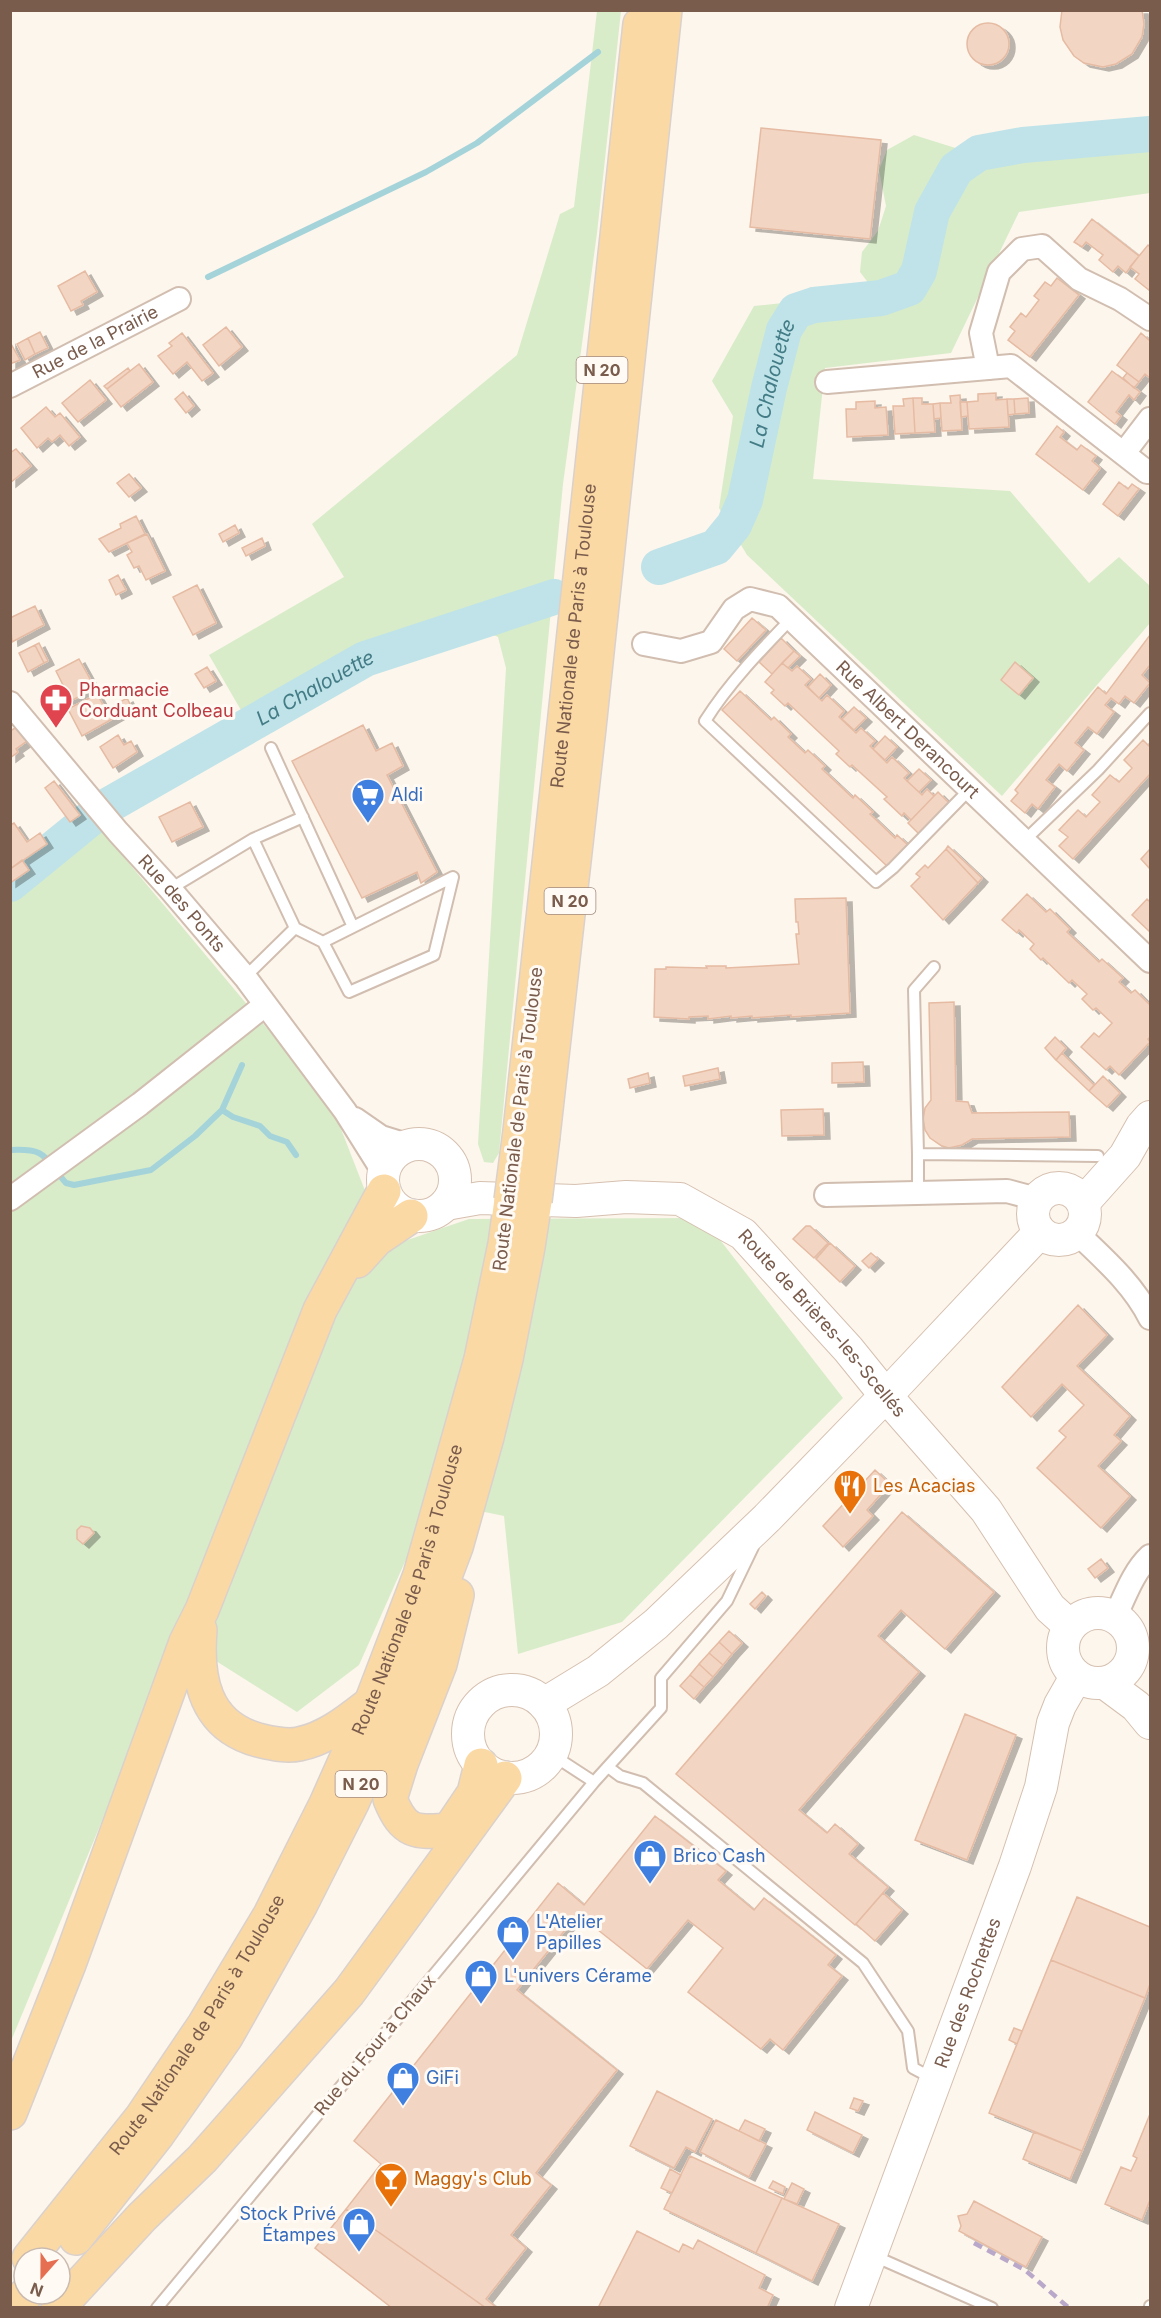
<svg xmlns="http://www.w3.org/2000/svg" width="1161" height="2318" viewBox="0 0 1161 2318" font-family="Inter,sans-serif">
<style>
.green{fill:#d8ecc9}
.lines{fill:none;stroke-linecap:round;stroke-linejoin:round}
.stream{stroke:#a5d3da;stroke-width:6}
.river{stroke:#bfe3e8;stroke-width:36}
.building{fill:#f3d5c3;stroke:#e6bba3;stroke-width:1.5;filter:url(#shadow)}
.lane-casing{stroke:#d1beb0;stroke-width:14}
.street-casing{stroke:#d1beb0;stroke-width:26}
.secondary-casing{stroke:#d6c0b0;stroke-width:34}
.primary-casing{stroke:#dad1cd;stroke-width:36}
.lane{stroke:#fff;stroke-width:10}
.street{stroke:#fff;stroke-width:22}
.secondary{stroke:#fff;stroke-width:32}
.primary{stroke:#fbd9a5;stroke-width:33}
.rail{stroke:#b9a8c9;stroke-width:4.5;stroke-dasharray:9 6;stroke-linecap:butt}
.primary-bridge-casing{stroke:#dad1cd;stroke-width:36;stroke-linecap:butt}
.primary-bridge{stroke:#fbd9a5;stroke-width:33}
.labels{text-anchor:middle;stroke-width:6;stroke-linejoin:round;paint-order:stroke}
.shield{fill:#fffaf3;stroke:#a28b7f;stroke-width:1.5}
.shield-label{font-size:16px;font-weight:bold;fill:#7a5c4d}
.street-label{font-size:18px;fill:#7a5c4d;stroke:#fffaf3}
.health-label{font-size:18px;fill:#be3a42;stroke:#fffaf3;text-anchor:start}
.shop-label{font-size:18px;fill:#366cbe;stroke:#fffaf3;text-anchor:start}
.food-label{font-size:18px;fill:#c56008;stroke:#fffaf3;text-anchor:start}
.water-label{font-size:20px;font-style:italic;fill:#437c86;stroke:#fffaf3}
</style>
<defs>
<filter id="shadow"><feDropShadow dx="6" dy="4" stdDeviation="0" flood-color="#0004"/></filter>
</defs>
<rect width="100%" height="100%" fill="#fdf6ec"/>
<path class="green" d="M597 11H621L597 233 563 484 499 1153 493 1163 484 1162 478 1144 506 668 498 637 448 615 256 736 209 655 344 577 312 524 517 355 560 214 574 207Z
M1150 128V193L1019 212 951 353 825 368 813 479 1010 491 1089 583 1119 557 1150 586V623L1002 796 747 555 719 508 733 416 712 381 754 306 876 293 860 272 862 252 878 231 886 206 879 170 887 150 914 135 965 151 999 138Z
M102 831 332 1106 387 1247 469 1219 703 1218 843 1398 622 1622 518 1654 504 1516 432 1501 359 1665 297 1712 178 1637 11 2041V896Z"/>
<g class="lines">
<path class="stream" d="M208 277 426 172 477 143 598 52
M222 1110 233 1117 260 1126 270 1136 287 1142 296 1155
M10 1150C48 1148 43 1157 66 1183L74 1185 151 1170 195 1136 222 1110 242 1065"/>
<g class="river">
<path id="s1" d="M659 567 716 547 734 525 745 500 769 388 784 330 796 311 814 305 881 298 909 288 919 271 932 212 956 169 979 153 1023 145 1150 134"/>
<path id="s2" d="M10 884 102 809 365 659 554 597"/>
</g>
</g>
<path class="building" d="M1062 10H1142L1144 24 1142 37 1132 54 1116 64 1103 67 1084 63 1074 56 1063 40 1060 27Z
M967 44a21 21 0 1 1 42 0a21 21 0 1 1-42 0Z
M761 128 881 140 870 239 750 227Z
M1092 219 1139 256 1126 273 1118 266 1113 272 1099 260 1103 255 1086 242 1082 247 1074 242Z
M1148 245 1150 247V288L1149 290 1135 279 1139 274 1130 267Z
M85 271 97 292 81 301 83 305 71 311 58 286Z
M1057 278 1079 295 1030 357 1008 340 1015 331 1010 327 1021 313 1026 317 1039 300 1034 296 1045 282 1051 286Z
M226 327 242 347 219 366 203 345Z
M40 332 48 348 35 354 28 338Z
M182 333 213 373 202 381 187 362 173 374 158 356 172 346 169 343Z
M1141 333 1150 341V378L1145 374 1139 382 1117 365Z
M28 338 35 354 25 360 17 344Z
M10 342 20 360 10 364Z
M139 364 153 382 121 407 107 389Z
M128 368 130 371 107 389 104 386Z
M1112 371 1140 392 1134 400 1129 395 1116 412 1121 416 1115 424 1088 402Z
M1127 373 1139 382 1134 388 1123 378Z
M90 380 106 400 78 422 62 403Z
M183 392 194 406 186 413 175 399Z
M996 393V400L1007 399 1009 427 969 429 967 402 978 401V394Z
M960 395 962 430 942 431 940 403H951L950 396Z
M913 398H922V404H933L935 432 915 433Z
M913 398 915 433 895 434 893 406H904L903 399Z
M1028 398 1029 413 1015 414 1014 399Z
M1007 399H1014L1015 414 1008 415Z
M875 401V408L886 407 888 435 847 437 846 409H856V402Z
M960 402H967L968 416 961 417Z
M940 403 941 418 934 419 933 404Z
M46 407 55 417 60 413 80 437 69 446 60 435 52 442 48 438 37 448 21 428Z
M1057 426 1064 432 1060 437 1077 450 1081 445 1096 456 1092 461 1100 468 1083 490 1036 454Z
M16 449 31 466 10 483V453Z
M129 474 141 488 129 497 117 483Z
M1119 482 1128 489 1132 484 1139 489 1118 516 1103 504Z
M136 516 145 534 109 552 99 539 121 528 120 524Z
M235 525 239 533 223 542 219 534Z
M147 534 165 571 146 580 139 566 134 568 127 555 132 552 127 543Z
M262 538 265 546 246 556 242 548Z
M118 575 126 590 116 595 109 580Z
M197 585 216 623 193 635 173 597Z
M35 606 44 625 12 642 10 618Z
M752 618 766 630 737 661 724 649Z
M1150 635V665L1142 675 1150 683 1134 703 1125 696 1119 704 1111 698 1105 705 1114 712 1097 734 1088 727 1075 743 1084 750 1067 771 1059 764 1046 780 1055 787 1038 809 1032 804 1025 813 1011 801 1018 793 1015 790 1098 687 1106 694Z
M781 638 794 651 772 674 759 662Z
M39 643 48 661 44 663 35 645Z
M35 645 44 663 28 672 19 653Z
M794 651 800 656 788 668 782 663Z
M79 659 95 688 69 702 63 692 66 691 56 671Z
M1015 662 1033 678 1019 695 1001 680Z
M782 663 792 671 797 666 811 679 805 685 822 701 827 695 844 711 839 717 856 733 861 728 875 741 870 746 887 763 892 757 909 773 904 778 922 795 927 789 934 796 911 820 904 813 902 816 884 799 887 797 852 765 850 767 836 754 839 751 788 703 785 706 771 693 774 690 765 682Z
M207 667 216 681 204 688 195 674Z
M820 674 831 685 819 698 808 687Z
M740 691 771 720 774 717 791 734 788 737 805 753 808 750 825 766 822 769 853 798 855 795 873 812 870 814 895 838 897 835 909 846 888 867 722 710Z
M97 694 106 710 127 698 132 708 82 736 68 709Z
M854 707 866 718 854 730 842 719Z
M363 725 376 751 392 743 403 766 387 775 437 872 421 883 417 872 362 898 292 761Z
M17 727 27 741 16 749 18 752 10 758V731Z
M118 735 124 745 131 741 137 752 113 768 100 747Z
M885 736 897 747 885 760 873 749Z
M1143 740 1150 747V774L1073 859 1059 846 1068 837 1059 830 1078 810 1086 817 1100 802 1092 795 1110 775 1119 782 1132 768 1124 760Z
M919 769 931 780 919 792 907 781Z
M54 781 80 815 70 822 45 788Z
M938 792 951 805 921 836 908 823Z
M190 802 203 827 172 842 159 817Z
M14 823 27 842 40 833 47 844 10 869V825Z
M948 846 982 878 978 883 946 849Z
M946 849 978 883 943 920 911 886 920 877 916 874 925 865 928 868Z
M1150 849V869L1141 859Z
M22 860 29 870 10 883V869Z
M1027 894 1046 912 1050 909 1070 929 1067 932 1099 962 1102 959 1123 978 1119 982 1131 993 1135 990 1150 1005V1037L1148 1039 1150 1042 1119 1075 1110 1066 1106 1070 1081 1047 1094 1033 1099 1037 1112 1023 1096 1008 1093 1010 1082 999 1087 994 1072 980 1069 983 1043 958 1041 960 1030 949 1034 944 1019 930 1017 933 1002 920Z
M846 898 850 1013 791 1017V1015L752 1018V1016L731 1018V1016L708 1019V1016L689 1017V1019L654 1017 655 969H666V967L707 968 706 966H726V968L799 964 796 934H799L798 922H796L795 899Z
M1147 899 1150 902V932L1132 915Z
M954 1002 956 1101 968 1102 972 1113 1069 1112 1070 1137 972 1139 962 1145 949 1148 942 1146 930 1138 925 1130 923 1119 925 1108 931 1100 929 1003Z
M1055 1037 1066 1048 1056 1060 1045 1048Z
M1062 1053 1094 1085 1089 1091 1056 1060Z
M863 1062 864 1082 832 1083V1063Z
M718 1068 720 1079 685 1086 683 1076Z
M648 1073 650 1083 630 1088 628 1079Z
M1103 1076 1120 1093 1107 1107 1089 1091Z
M823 1109 824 1135 782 1136 781 1110Z
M806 1226H810L828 1243 814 1258 793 1239Z
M830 1243 855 1266 840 1282 816 1259Z
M871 1253 878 1259 869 1268 862 1261Z
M1078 1305 1107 1335 1077 1366 1130 1416 1114 1435 1121 1441 1098 1466 1130 1496 1101 1528 1037 1468 1066 1437 1059 1431 1084 1405 1062 1384 1031 1417 1002 1387Z
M875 1470 890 1484 867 1510 873 1516 843 1547 823 1526Z
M902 1512 994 1592 945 1649 901 1610 878 1636 919 1672 799 1810 827 1833 835 1824 858 1844 849 1854 888 1887 855 1925 676 1774Z
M81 1526 90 1528 94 1533 83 1544 77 1539V1530Z
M1101 1559 1108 1568 1095 1578 1088 1569Z
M762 1592 766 1596 755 1609 750 1604Z
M729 1631 742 1643 732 1654 719 1642Z
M719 1642 732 1654 723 1665 709 1653Z
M709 1653 723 1665 713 1677 699 1664Z
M699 1664 713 1677 704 1687 690 1675Z
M690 1675 704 1687 694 1699 680 1686Z
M965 1714 1016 1735 967 1860 915 1840Z
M655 1816 726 1871 718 1880 754 1910 764 1898 836 1955 828 1965 842 1976 783 2050 770 2039 761 2049 688 1992 723 1948 688 1920 647 1969 578 1914 517 1990 617 2070 536 2173 551 2185 511 2235 526 2248 486 2299 497 2308H486L346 2209 381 2164 354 2141 558 1883 584 1905Z
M883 1893 902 1910 875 1941 856 1924Z
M1077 1897 1150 1927V1984L1145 1998 1051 1960Z
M1051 1960 1145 1998 1082 2151 989 2113Z
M1014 2028 1022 2031 1017 2044 1009 2040Z
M657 2091 712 2119 695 2152 686 2147 674 2168 630 2146Z
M854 2098 863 2101 858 2111 850 2108Z
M815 2112 862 2135 853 2153 807 2130Z
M1150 2114V2200L1142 2220 1105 2204 1121 2167 1131 2171 1137 2158 1133 2156Z
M716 2120 766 2144 749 2177 700 2152Z
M745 2120 765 2129 759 2141 739 2131Z
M1034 2132 1082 2151 1070 2179 1023 2159Z
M690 2156 782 2198 756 2253 664 2209Z
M670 2169 681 2175 672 2193 661 2188Z
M773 2181 785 2187 783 2194 769 2188Z
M792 2183 804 2189 797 2204 784 2199Z
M782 2198 839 2224 812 2281 756 2253Z
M974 2201 1042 2237 1026 2267 959 2231 961 2226 958 2216 967 2214Z
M346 2209 486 2308H392L315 2248Z
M637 2231 679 2252 683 2244 693 2249 698 2240 765 2275 759 2288 773 2295 767 2308H598Z"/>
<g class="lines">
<g class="lane-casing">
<path id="lane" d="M791 619C760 651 729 683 705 721L876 882 893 868 970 789
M271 748 353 927
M253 839 295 928 323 942 349 992 434 955 453 877 323 942
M1024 841 1098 770 1150 713
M170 889 253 839 303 817
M934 967 914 990 918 1154 1098 1156
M245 977 295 928
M918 1154V1194
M551 1754 594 1782
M608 1767 620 1776 643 1783 863 1963 908 2031 913 2068 932 2078
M874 2256 992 2308
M157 2308 594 1782 661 1708V1678L727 1601 753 1547
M1150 2308V2306"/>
</g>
<g class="street-casing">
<g id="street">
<path d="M988 368 981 333 999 272 1022 249 1042 246 1079 279 1120 299 1150 319"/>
<path d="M827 382 1011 366 1147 472"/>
<path id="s3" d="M10 386 179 299"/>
<path d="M1124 453 1150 419"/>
<path id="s4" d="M644 644 681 651 711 642 734 609 750 599 778 606 1150 961"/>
<path id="s5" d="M10 703 118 832 170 889 245 977 345 1111 384 1173"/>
<path d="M355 1119 381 1137 410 1146"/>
<path d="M826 1195 1007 1191 1037 1199"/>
<path d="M10 1199 140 1104 265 1005"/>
<path d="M1077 1233C1104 1259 1133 1284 1150 1318"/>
<path d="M1115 1617C1125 1596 1133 1572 1150 1556"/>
</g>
</g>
<g class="secondary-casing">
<g id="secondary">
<circle cx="419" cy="1180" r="36"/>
<circle cx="1059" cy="1214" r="26"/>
<path d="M1083 1203 1125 1156 1142 1126 1150 1117"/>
<path id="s6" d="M446 1204 480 1198 576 1201 626 1197 680 1199 743 1234 848 1349 886 1396 986 1510 1050 1608 1070 1626"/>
<circle cx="1098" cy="1648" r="35"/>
<path d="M1105 1683 1136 1706 1150 1723"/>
<circle cx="512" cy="1734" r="44"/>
<path d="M544 1704 598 1671 656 1624 767 1518 897 1384 1040 1232"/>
<path id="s7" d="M851 2308 1015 1866 1041 1787 1053 1723 1060 1705 1076 1677"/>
</g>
</g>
<g class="primary-casing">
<g id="primary">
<path id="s8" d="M520 1131 640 24"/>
<path d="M543 1136 589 728 665 10"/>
<path d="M357 1261 377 1239 411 1216"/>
<path d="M457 1595 440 1664 401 1764 390 1799C404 1833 415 1833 449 1830L474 1793 481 1765"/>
<path d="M200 1630C196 1678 204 1725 258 1740 271 1743 286 1747 299 1744 326 1739 349 1720 371 1703"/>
<path d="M10 2113 69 1964 186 1642 202 1610 320 1310 384 1191"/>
<path d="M76 2238 158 2134 226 2037 300 1906 352 1803 404 1685 456 1547 487 1437 506 1359 528 1247 535 1201"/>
<path id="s9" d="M29 2258 141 2118 204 2025 270 1915 326 1804 371 1703 420 1575 481 1359 505 1244 511 1200"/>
<path d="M14 2308 26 2294"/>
<path d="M58 2308 142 2217 202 2159 349 1992 505 1778"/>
</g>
</g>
<use href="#lane" class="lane"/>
<use href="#street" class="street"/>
<use href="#secondary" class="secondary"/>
<use href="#primary" class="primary"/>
<path class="rail" d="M974 2243 1025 2270 1069 2308"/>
<g class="primary-bridge-casing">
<path id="primary-bridge" d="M511 1200 520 1131
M535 1201 543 1136"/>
</g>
<use href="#primary-bridge" class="primary-bridge"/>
</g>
<defs>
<g id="pharmacy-pin" transform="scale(1.725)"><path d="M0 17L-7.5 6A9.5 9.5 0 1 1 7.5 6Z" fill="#e0444e" stroke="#fffaf3"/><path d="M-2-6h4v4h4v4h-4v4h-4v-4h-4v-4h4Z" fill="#fff"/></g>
<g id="supermarket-pin" transform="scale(1.725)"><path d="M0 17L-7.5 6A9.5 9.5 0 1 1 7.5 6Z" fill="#3f7fe0" stroke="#fffaf3"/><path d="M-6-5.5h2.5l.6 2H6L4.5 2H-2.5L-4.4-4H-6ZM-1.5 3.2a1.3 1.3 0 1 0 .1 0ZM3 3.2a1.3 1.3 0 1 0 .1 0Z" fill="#fff"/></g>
<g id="restaurant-pin" transform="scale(1.725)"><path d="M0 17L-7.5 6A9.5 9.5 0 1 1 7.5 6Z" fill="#e8710a" stroke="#fffaf3"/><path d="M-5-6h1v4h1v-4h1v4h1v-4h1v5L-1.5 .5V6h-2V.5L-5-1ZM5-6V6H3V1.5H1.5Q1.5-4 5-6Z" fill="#fff"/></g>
<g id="shop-pin" transform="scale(1.725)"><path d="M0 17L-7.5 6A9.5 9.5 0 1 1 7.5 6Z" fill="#3f7fe0" stroke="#fffaf3"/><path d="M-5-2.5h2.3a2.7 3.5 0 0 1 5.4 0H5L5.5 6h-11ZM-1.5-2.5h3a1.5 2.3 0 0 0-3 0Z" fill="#fff"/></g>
<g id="bar-pin" transform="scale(1.725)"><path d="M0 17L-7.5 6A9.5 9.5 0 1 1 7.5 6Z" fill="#e8710a" stroke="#fffaf3"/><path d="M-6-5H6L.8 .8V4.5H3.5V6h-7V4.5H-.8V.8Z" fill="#fff"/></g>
</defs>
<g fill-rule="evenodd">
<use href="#pharmacy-pin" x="56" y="700"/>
<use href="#supermarket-pin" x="368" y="795"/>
<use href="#restaurant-pin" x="850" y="1486"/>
<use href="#shop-pin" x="650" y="1856"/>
<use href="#shop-pin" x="513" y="1932"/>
<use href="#shop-pin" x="481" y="1976"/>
<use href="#shop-pin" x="403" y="2078"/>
<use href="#bar-pin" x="391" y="2179"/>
<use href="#shop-pin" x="359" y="2224"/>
</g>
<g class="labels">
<g class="shield">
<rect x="576.5" y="357" width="51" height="26" rx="4.5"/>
<rect x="544.5" y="888" width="51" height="26" rx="4.5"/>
<rect x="335.5" y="1771" width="51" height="26" rx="4.5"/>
</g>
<g class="shield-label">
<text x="602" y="376">N 20</text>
<text x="570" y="907">N 20</text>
<text x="361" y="1790">N 20</text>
</g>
<g class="street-label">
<text dy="6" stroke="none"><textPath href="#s3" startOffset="96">Rue de la Prairie</textPath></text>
<text dy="6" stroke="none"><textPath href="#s8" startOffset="498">Route Nationale de Paris à Toulouse</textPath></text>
<text dy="6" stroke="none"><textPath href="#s4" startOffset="336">Rue Albert Derancourt</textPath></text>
<text dy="6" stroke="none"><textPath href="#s5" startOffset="264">Rue des Ponts</textPath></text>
<text transform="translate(518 1119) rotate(-83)" y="6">Route Nationale de Paris à Toulouse</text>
<text dy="6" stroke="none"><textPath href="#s6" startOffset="426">Route de Brières-les-Scellés</textPath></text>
<text dy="6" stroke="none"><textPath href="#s9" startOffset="774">Route Nationale de Paris à Toulouse</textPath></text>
<text dy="6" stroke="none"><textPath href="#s7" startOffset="336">Rue des Rochettes</textPath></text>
<text dy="6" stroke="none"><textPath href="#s9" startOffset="288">Route Nationale de Paris à Toulouse</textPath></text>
<text transform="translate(375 2045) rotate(-50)" y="6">Rue du Four à Chaux</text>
</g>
<g class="health-label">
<text x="79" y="696">Pharmacie<tspan x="79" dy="21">Corduant Colbeau</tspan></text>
</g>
<g class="shop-label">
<text x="391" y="801">Aldi</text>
<text x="673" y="1862">Brico Cash</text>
<text x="536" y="1928">L'Atelier<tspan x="536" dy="21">Papilles</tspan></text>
<text x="504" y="1982">L'univers Cérame</text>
<text x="426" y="2084">GiFi</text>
<text x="336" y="2220" text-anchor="end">Stock Privé<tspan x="336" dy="21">Étampes</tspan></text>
</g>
<g class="food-label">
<text x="873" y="1492">Les Acacias</text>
<text x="414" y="2185">Maggy's Club</text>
</g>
<g class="water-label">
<text dy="7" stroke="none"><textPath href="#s1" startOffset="236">La Chalouette</textPath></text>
<text dy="7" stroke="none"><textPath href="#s2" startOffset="364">La Chalouette</textPath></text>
</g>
</g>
<rect width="1161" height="2318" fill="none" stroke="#7a5c4d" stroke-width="24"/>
<g transform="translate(42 2276) rotate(201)"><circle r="28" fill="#fffaf3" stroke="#cabbb1" stroke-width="1.5"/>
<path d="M0-4.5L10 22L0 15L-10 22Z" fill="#e76f51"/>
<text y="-9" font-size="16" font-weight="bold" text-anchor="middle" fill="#7a5c4d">N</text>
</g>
</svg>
